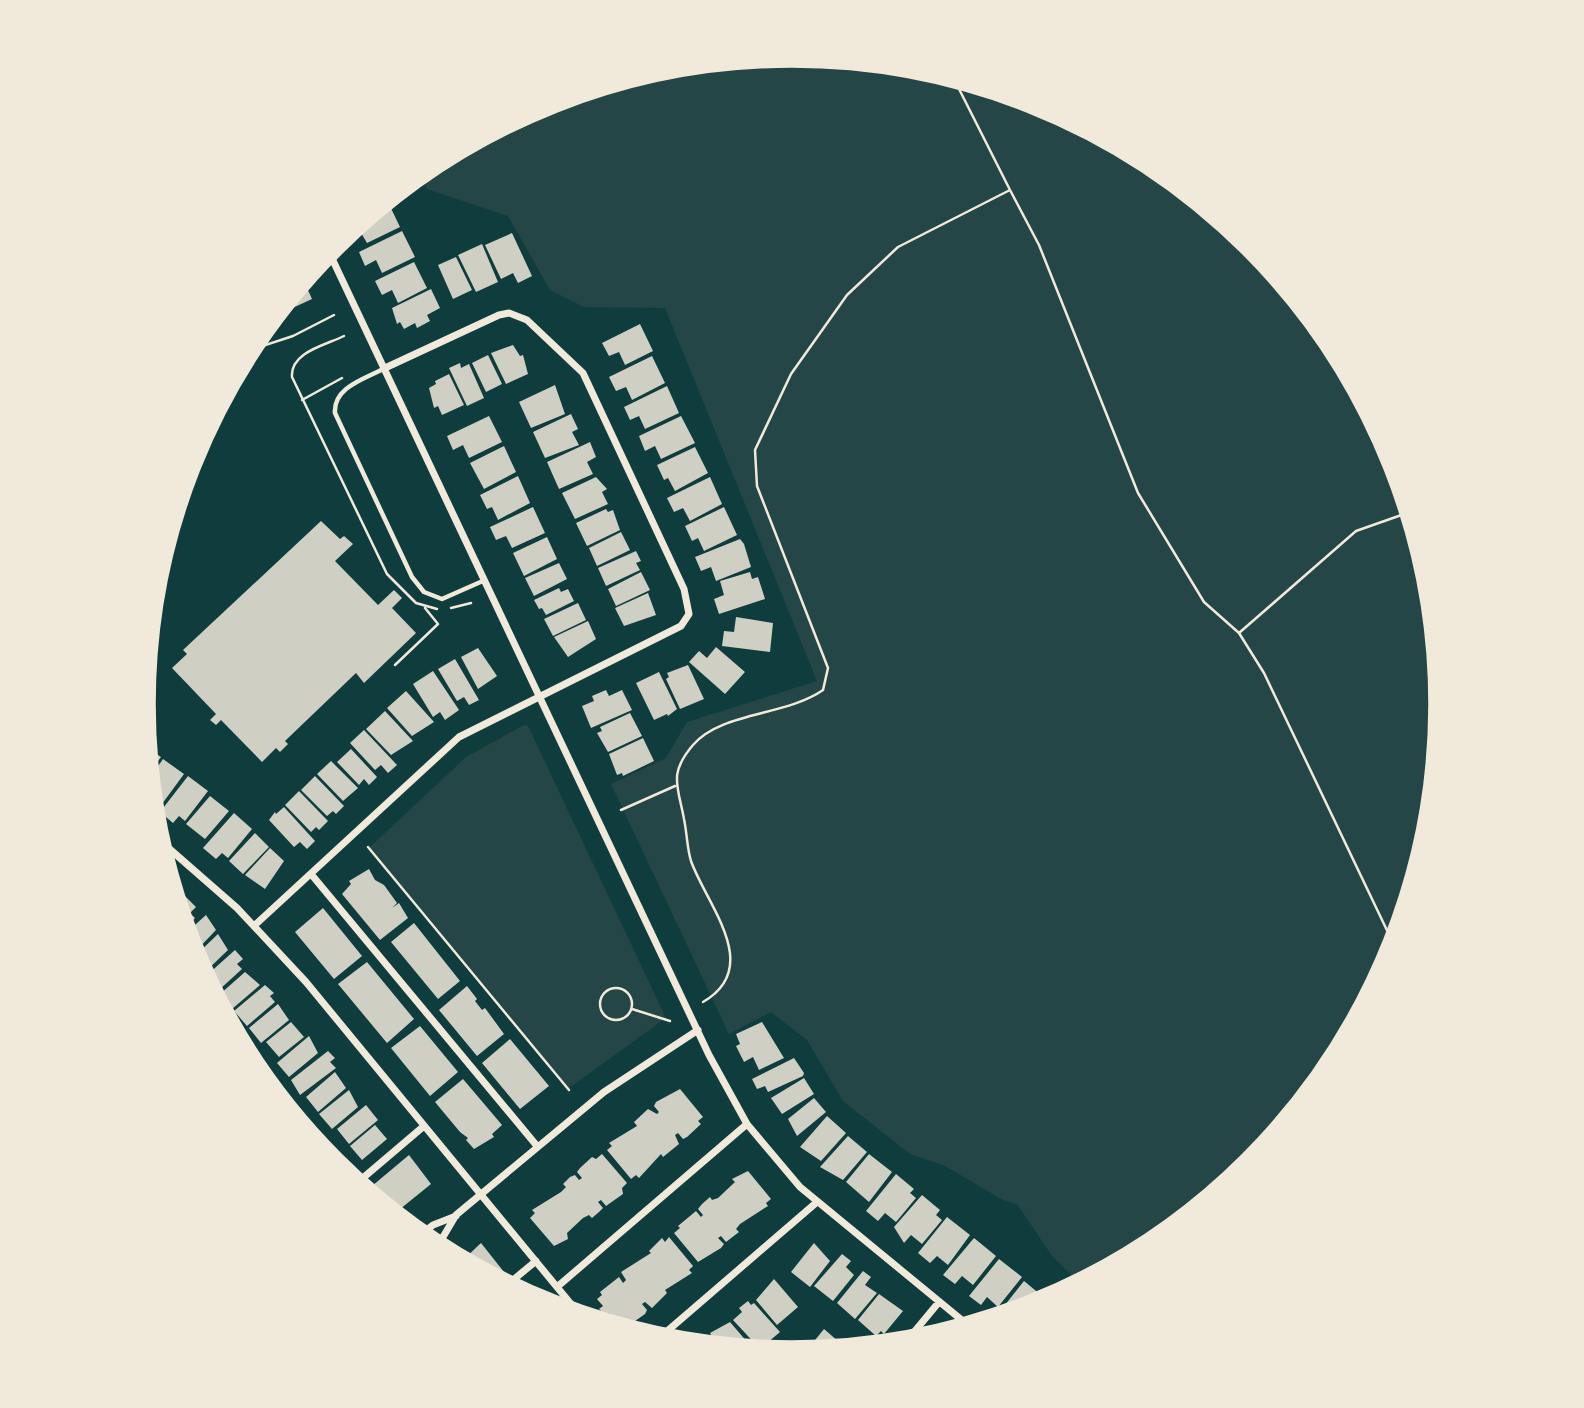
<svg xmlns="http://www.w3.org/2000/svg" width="1584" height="1408" viewBox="0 0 1584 1408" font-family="Figtree,sans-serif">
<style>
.green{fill:#244646}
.building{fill:#cfcfc3}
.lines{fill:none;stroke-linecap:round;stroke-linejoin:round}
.path{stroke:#f1e9da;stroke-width:2.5}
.service{stroke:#f1e9da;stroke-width:4.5}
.minor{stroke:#f1e9da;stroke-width:7}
.rim{fill:none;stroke:#f1e9da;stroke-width:3.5}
</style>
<rect width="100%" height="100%" fill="#0f3d3e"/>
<path class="green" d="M792 54 919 67 1041 104 1153 164 1252 245 1332 343 1392 456 1429 578 1442 704 1429 831 1392 953 1332 1065 1251 1164 1153 1244 1084 1281 1071 1275 1052 1256 1017 1204 1003 1200 945 1166 910 1154 843 1101 807 1040 771 1012 729 1034 611 784 666 758 687 722 817 681 665 308 584 307 550 290 508 216 427 189 421 172 544 104 666 67Z
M524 725 528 726 666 1018 569 1088 370 847 466 757Z"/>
<path class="building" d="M387 200 400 227 367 243 360 231 351 235 349 231Z
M402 231 415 257 382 273 376 260 365 266 359 252Z
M512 233 532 276 518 283 513 273 501 279 485 245Z
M482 244 498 282 476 292 458 255Z
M456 257 472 290 453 299 438 265Z
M414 262 427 288 398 303 392 290 382 295 375 281Z
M300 285 302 291 307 288 312 299 273 317Z
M431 289 440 308 427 315 430 321 417 328 415 323 404 329 400 322 397 324 392 308Z
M640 324 653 351 625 365 619 352 609 356 602 343Z
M513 345 520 356 523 355 528 374 506 384 491 353Z
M488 355 502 384 486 392 472 363Z
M652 356 665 383 632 400 626 387 616 391 609 377Z
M460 363 461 368 469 364 484 398 467 406 449 368Z
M449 374 464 405 442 415 438 406 434 408 429 388 436 384 435 381Z
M555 385 565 414 531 428 519 402Z
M667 386 679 413 645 429 639 416 630 420 624 407Z
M571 414 578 429 572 432 579 445 545 458 533 432Z
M489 416 502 442 469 458 463 445 453 450 447 436Z
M681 416 695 443 661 459 655 446 645 451 639 436Z
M590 442 596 457 587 462 593 474 559 489 547 462Z
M504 446 516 472 484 489 470 463Z
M695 447 708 473 675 491 668 478 664 480 657 465Z
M518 476 530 503 498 520 492 507 487 509 480 495Z
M596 477 607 489 602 492 608 504 575 519 562 493Z
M710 477 722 504 690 521 683 508 674 512 667 498Z
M533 507 545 533 512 548 506 536 496 540 490 527Z
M724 507 737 535 704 551 698 538 692 541 685 526Z
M606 509 608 512 613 510 620 530 587 546 576 523Z
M321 521 340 539 344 536 353 544 335 561 378 605 394 590 402 598 392 608 416 633 364 683 356 673 285 741 288 744 280 752 276 748 262 762 221 720 216 725 210 720 216 714 172 668 187 654 183 650Z
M621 532 630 550 597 566 589 548Z
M547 537 557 559 524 576 513 553Z
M740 539 744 544 751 567 716 581 711 567 701 571 695 557Z
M636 551 641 561 636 563 640 570 606 586 598 568Z
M559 563 567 579 534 596 525 578Z
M641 572 650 590 616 606 608 589Z
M750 572 752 579 758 577 765 599 719 614 714 599 724 595 720 581Z
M559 588 561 592 568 589 574 601 546 615 542 608 539 609 534 600Z
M648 593 656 615 624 626 615 608Z
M578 603 586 620 553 636 544 619Z
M736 617 773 623 770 652 722 646 724 631 734 632Z
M588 621 596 639 568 657 554 637Z
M716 647 745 672 725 694 689 662 699 651 707 658Z
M478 648 497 676 478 689 461 657Z
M455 659 479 700 469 705 464 697 457 701 438 669Z
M688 665 704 699 680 709 666 679 669 677 667 673Z
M433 671 459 710 445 720 440 712 433 717 413 684Z
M659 672 677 709 668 716 667 714 654 720 636 683Z
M606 690 609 696 622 690 632 710 591 728 582 706 594 701 592 696Z
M406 691 434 722 412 736 387 708Z
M385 711 413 741 391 755 366 729Z
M630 713 642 736 608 752 597 733 602 731 600 727Z
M364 730 397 765 388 773 381 765 375 770 350 743Z
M643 738 654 761 623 776 622 773 617 775 609 754Z
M146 747 161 757 149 774Z
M351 749 377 777 369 785 364 779 359 785 337 762Z
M163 759 184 774 162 804 151 797 150 778Z
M331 761 358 788 343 801 317 774Z
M188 776 208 791 185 821 179 816 173 823 160 812Z
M315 776 344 806 336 814 333 811 327 816 301 790Z
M299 791 328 821 319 830 316 827 311 832 285 805Z
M210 796 229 811 205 839 186 824Z
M284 807 315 841 307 849 300 842 294 847 269 820 275 812 276 814Z
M234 813 252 829 228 858 222 853 216 859 203 848Z
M255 833 269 847 243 874 229 861Z
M270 848 284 861 265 889 245 875Z
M369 869 375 880 384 885 397 903 392 908 399 903 408 918 380 940 342 894 351 884 349 881Z
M183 894 196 907 190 913 195 918 185 930 176 901Z
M323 908 362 956 334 979 295 932Z
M206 915 216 930 193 954 186 933Z
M414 923 460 981 438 999 391 942Z
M218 934 228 950 203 974 194 957Z
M235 950 243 959 237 964 242 969 219 990 206 976Z
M367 962 414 1019 387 1043 338 984Z
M245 972 260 985 232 1009 219 995Z
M265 985 274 993 270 996 275 1002 247 1026 234 1011Z
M467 986 477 999 475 1001 482 1010 485 1008 504 1034 477 1056 439 1010Z
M278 1004 289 1020 261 1043 249 1028Z
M291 1022 304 1037 279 1057 266 1042Z
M762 1022 784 1058 759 1070 753 1057 744 1062 736 1046 740 1044 736 1034Z
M420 1026 458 1072 430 1096 391 1048Z
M309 1036 318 1053 289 1077 277 1063Z
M510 1039 549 1086 520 1109 482 1063Z
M328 1051 335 1058 330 1062 336 1068 300 1095 291 1080Z
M794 1058 804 1073 803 1076 768 1092 765 1086 757 1089 752 1079Z
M335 1072 346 1088 318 1112 306 1097Z
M804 1078 814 1094 782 1114 771 1098Z
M463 1079 502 1125 492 1134 494 1137 474 1149 466 1140 468 1138 460 1132 435 1102Z
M680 1089 703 1117 698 1121 701 1124 687 1137 683 1139 678 1133 675 1135 679 1144 663 1157 661 1154 639 1178 636 1175 631 1179 607 1150 612 1146 609 1143 637 1126 634 1122 648 1109 657 1114 659 1112 654 1106 656 1102Z
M349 1090 358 1107 332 1129 319 1114Z
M814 1098 826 1112 797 1136 788 1119Z
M366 1105 378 1120 349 1144 337 1129Z
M827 1116 846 1133 821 1161 800 1147Z
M375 1125 387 1139 362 1160 350 1146Z
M848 1136 867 1152 843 1180 820 1167Z
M602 1154 627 1183 622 1188 623 1194 606 1206 601 1200 598 1202 603 1208 599 1212 592 1218 589 1215 583 1218 567 1233 568 1239 554 1246 530 1218 535 1213 532 1210 561 1192 566 1187 563 1184 570 1177 575 1175 579 1180 582 1178 577 1172 580 1168 592 1157 596 1159Z
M869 1154 892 1172 869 1202 846 1182Z
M409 1155 431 1184 394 1214 366 1191Z
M748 1171 771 1199 766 1203 768 1206 740 1224 736 1229 739 1232 726 1242 721 1236 718 1238 724 1244 721 1248 698 1262 674 1233 680 1228 678 1226 696 1211 701 1217 703 1215 698 1209 702 1204 710 1197 712 1200 718 1198 735 1182 732 1179Z
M896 1174 914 1189 910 1193 916 1198 896 1222 885 1213 878 1221 866 1211Z
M922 1195 940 1210 936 1215 942 1220 922 1244 911 1235 904 1243 894 1227Z
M947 1217 970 1235 948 1265 937 1256 930 1263 918 1253Z
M669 1237 693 1266 689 1270 692 1273 665 1290 667 1293 652 1308 645 1302 642 1304 647 1310 645 1314 628 1326 626 1323 620 1328 609 1313 606 1316 599 1309 603 1306 597 1299 602 1295 600 1292 619 1277 623 1283 626 1280 621 1272 651 1253 649 1251 662 1238 665 1242Z
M974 1238 996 1256 973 1285 962 1276 955 1284 943 1275Z
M481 1243 504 1272 496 1279 462 1261Z
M814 1243 830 1261 810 1287 791 1272Z
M842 1254 851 1261 846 1267 854 1275 833 1301 814 1286Z
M999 1259 1022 1277 998 1307 987 1297 981 1305 969 1296Z
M863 1271 871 1277 865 1285 877 1293 855 1319 837 1303Z
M774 1279 798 1307 777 1325 756 1300Z
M1024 1281 1047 1300 1003 1316 1005 1313 1001 1310Z
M879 1294 903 1311 884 1334 881 1331 876 1336 858 1320Z
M748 1301 751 1305 754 1303 780 1332 760 1349 733 1320 742 1312 739 1308Z
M730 1322 754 1350 717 1346 710 1333Z
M824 1329 846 1348 810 1352 807 1350Z"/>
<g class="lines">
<path class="path" d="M1010 190 1039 245 1138 493 1204 602 1239 633 1264 673 1394 945
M344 336C326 345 290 352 292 377L387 574 416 603 437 609
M247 351 293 336 334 315
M302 400 342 378
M451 608 471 603
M1239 633 1356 531 1410 512
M395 665 438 624 425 608
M621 810 675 786
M368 847 569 1090
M600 1004a16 16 0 1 1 32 0a16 16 0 1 1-32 0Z
M703 1002C764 967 706 904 691 861 687 848 687 833 684 819 678 786 668 774 693 745 721 712 786 716 823 690L828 668 757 486 755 450 791 374 847 295 898 247 1010 190 953 77
M632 1009 670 1021"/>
<path class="service" d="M385 368C365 379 333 387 335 413L412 577 424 592 442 599 485 580"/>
<path class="minor" d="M328 250 709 1055 747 1124 800 1187 969 1326
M157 838 237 908 306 982 580 1315
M311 874 537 1146
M255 925 459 737 681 626 689 614 684 589 583 373 527 320 509 313 499 315 385 368
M357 1183 424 1126
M420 1235 433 1225 456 1216
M434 1246 443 1237 456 1215 604 1092 698 1030
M507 1285 536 1261
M557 1287 747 1124
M658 1339 817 1202
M905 1343 939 1302"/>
</g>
<path d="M0 0H1584V1408H0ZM154 704a638 638 0 1 1 1276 0a638 638 0 1 1-1276 0Z" fill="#f1e9da" fill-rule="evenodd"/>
<path class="rim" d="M154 704a638 638 0 1 1 1276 0a638 638 0 1 1-1276 0Z"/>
</svg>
